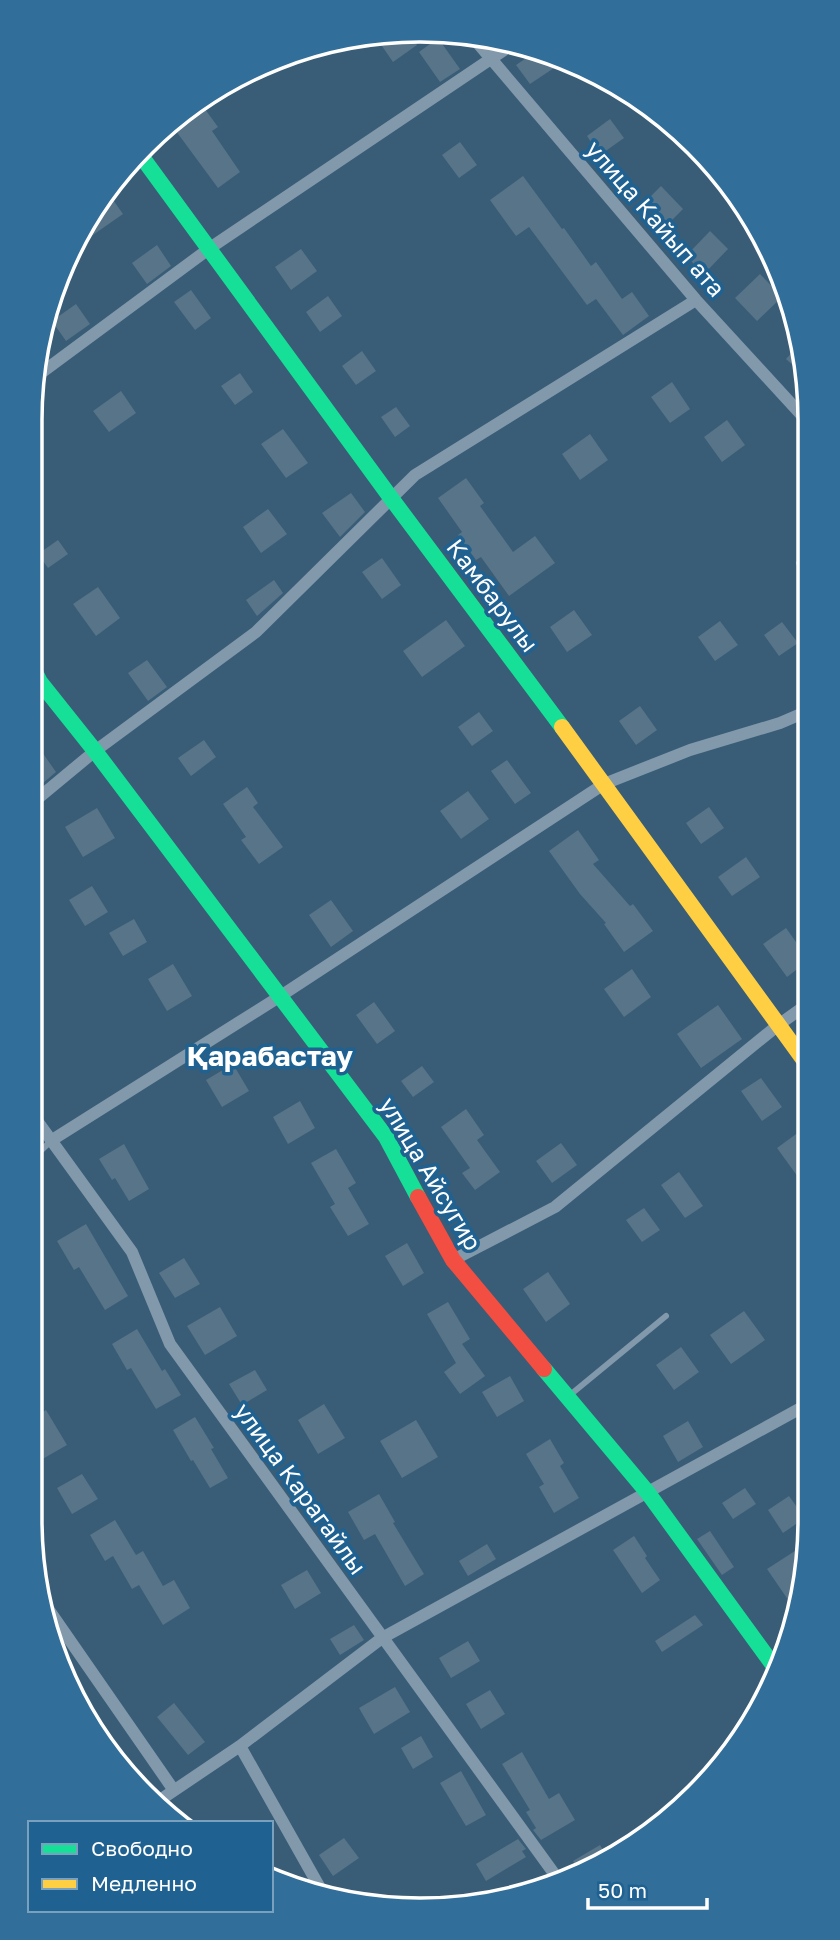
<svg xmlns="http://www.w3.org/2000/svg" width="840" height="1940" viewBox="0 0 840 1940" font-family="'Golos Text',sans-serif">
<style>
.building{fill:#577488}
.lines{fill:none;stroke-linecap:round;stroke-linejoin:round}
.lane{stroke:#8199aa;stroke-width:6}
.street{stroke:#8199aa;stroke-width:12}
.fast{stroke:#16e098;stroke-width:16}
.slow{stroke:#ffcf43;stroke-width:16}
.jam{stroke:#f24e42;stroke-width:16}
.labels{text-anchor:middle;stroke-width:7;stroke-linejoin:round;paint-order:stroke}
.street-label{font-size:24px;fill:#fff;stroke:#1f6191}
.quarter-label{font-size:28px;font-weight:bold;fill:#fff;stroke:#1f6191}
.rim{fill:none;stroke:#fff;stroke-width:3.5}
</style>
<rect width="100%" height="100%" fill="#395d77"/>
<path class="building" d="M395 31 408 32 417 45 393 62 375 36Z
M438 38 460 69 440 82 419 52Z
M538 50H541L554 68 530 84 516 65Z
M202 105 218 127 212 131 240 172 218 188 173 127Z
M610 119 624 138 600 155 587 136Z
M460 142 477 165 459 178 442 155Z
M523 176 562 229 564 228 591 266 596 262 622 299 632 292 649 316 623 335 596 299 587 305 529 227 516 236 490 200Z
M661 186 683 209 668 224 646 201Z
M109 194 123 214 80 244Z
M710 231 728 249 704 274 686 256Z
M157 245 171 266 147 284 132 263Z
M301 249 317 271 291 290 275 267Z
M760 274 782 297 757 321 735 298Z
M191 290 211 318 195 330 174 302Z
M328 296 342 316 320 332 306 312Z
M76 304 90 324 66 341 52 321Z
M800 344 807 369V378L786 359Z
M362 351 376 371 356 385 342 366Z
M240 373 253 392 235 405 221 386Z
M672 382 690 409 670 423 651 397Z
M121 391 136 413 109 432 93 411Z
M396 407 410 426 395 437 381 417Z
M727 420 745 445 722 462 704 437Z
M283 429 308 463 286 478 261 444Z
M590 434 608 460 580 480 562 454Z
M466 478 484 503 480 506 513 552 535 536 555 563 509 596 481 557 476 560 458 535 462 532 438 498Z
M351 493 365 512 340 537 322 513Z
M268 509 287 534 261 553 243 527Z
M58 540 68 554 48 568 38 554Z
M382 558 401 585 382 599 362 572Z
M274 580 283 593 257 616 246 600Z
M98 587 120 618 96 636 73 604Z
M574 610 592 635 567 652 550 627Z
M446 620 465 646 422 677 403 651Z
M720 621 738 645 715 661 698 637Z
M782 622 798 643 779 656 764 635Z
M147 660 167 687 148 701 128 673Z
M640 706 657 730 636 745 619 721Z
M479 712 493 731 472 746 458 727Z
M30 735 56 772 30 794Z
M204 740 216 757 191 776 178 758Z
M507 760 531 793 515 804 491 771Z
M247 787 258 803 253 807 283 847 259 864 241 840 246 837 223 804Z
M468 791 489 819 461 839 440 811Z
M709 807 724 828 701 844 686 823Z
M97 808 115 838 83 857 65 827Z
M578 830 599 860 593 864 630 906 633 904 653 931 624 952 604 924 606 923 580 894 549 851Z
M746 857 760 877 732 896 718 877Z
M92 886 108 912 85 926 69 900Z
M331 900 353 931 331 947 309 915Z
M134 919 147 942 123 956 109 933Z
M786 928 809 960 787 977 763 944Z
M173 964 192 996 167 1011 148 979Z
M632 969 651 997 624 1017 604 989Z
M374 1002 395 1031 377 1044 356 1015Z
M718 1005 742 1039 701 1068 677 1034Z
M233 1064 249 1091 222 1107 206 1080Z
M422 1066 434 1082 413 1097 401 1081Z
M761 1078 782 1107 762 1121 741 1091Z
M300 1101 315 1128 288 1144 273 1117Z
M466 1109 484 1135 477 1140 500 1172 475 1190 462 1173 470 1168 441 1127Z
M803 1129 809 1138V1169L798 1177 777 1148Z
M561 1143 577 1165 552 1183 536 1161Z
M124 1144 149 1189 129 1201 115 1178 112 1180 99 1159Z
M336 1149 356 1183 348 1188 369 1224 348 1236 330 1207 335 1204 311 1163Z
M679 1172 703 1206 685 1218 661 1185Z
M644 1208 660 1230 642 1242 626 1220Z
M86 1224 128 1296 105 1310 79 1267 74 1270 57 1241Z
M407 1243 424 1273 403 1286 385 1256Z
M184 1258 200 1284 175 1298 159 1273Z
M548 1272 570 1304 546 1322 523 1289Z
M448 1302 470 1339 462 1344 485 1376 460 1394 444 1372 456 1363 427 1314Z
M220 1307 237 1336 205 1355 187 1326Z
M744 1311 765 1340 731 1364 710 1335Z
M137 1329 162 1371 165 1369 181 1395 156 1409 131 1368 127 1370 112 1344Z
M681 1347 699 1372 674 1390 656 1365Z
M255 1370 267 1390 242 1405 229 1384Z
M510 1376 524 1401 497 1417 482 1392Z
M324 1404 345 1438 318 1454 298 1420Z
M46 1410 67 1445 39 1461 30 1446V1419Z
M195 1417 214 1448 211 1449 228 1478 210 1488 193 1460 191 1461 173 1430Z
M416 1420 438 1457 402 1478 380 1441Z
M688 1421 703 1447 678 1462 663 1436Z
M550 1439 564 1463 560 1466 579 1498 554 1513 539 1487 544 1484 526 1454Z
M82 1474 98 1499 72 1514 57 1488Z
M745 1488 756 1504 733 1519 722 1503Z
M379 1494 395 1522 393 1523 424 1574 405 1586 375 1534 364 1540 348 1512Z
M789 1496 805 1518 783 1533 768 1510Z
M115 1520 136 1555 143 1551 163 1586 174 1580 190 1608 163 1625 139 1585 132 1589 113 1556 105 1561 90 1535Z
M710 1531 734 1567 722 1575 697 1539Z
M634 1536 647 1556 645 1558 660 1580 642 1593 613 1550Z
M487 1544 496 1559 468 1576 459 1561Z
M798 1549 804 1558 795 1610 767 1569Z
M307 1570 321 1593 295 1609 281 1585Z
M695 1615 703 1625 662 1652 655 1641Z
M354 1625 364 1640 340 1655 330 1639Z
M468 1641 480 1661 451 1678 439 1658Z
M395 1687 410 1712 374 1734 359 1708Z
M490 1690 505 1714 481 1729 466 1704Z
M174 1703 205 1742 188 1755 157 1717Z
M421 1736 433 1757 413 1769 401 1748Z
M522 1752 549 1799 559 1793 575 1820 541 1840 533 1830 536 1828 526 1812 530 1810 502 1764Z
M461 1771 486 1815 466 1826 440 1783Z
M344 1838 359 1858 333 1876 319 1855Z
M518 1839 526 1849 522 1851 526 1857 486 1881 476 1864Z
M600 1845 609 1860 579 1871 573 1861Z"/>
<g class="lines">
<path class="lane" d="M799 563 807 585
M30 1161 52 1140
M570 1395 666 1316"/>
<path class="street" d="M476 41 696 300 807 421
M37 376 210 248 510 46
M30 805 95 751 256 632 415 475 696 300
M30 1111 132 1252 170 1344 558 1879
M52 1140 279 997 604 784 690 750 780 723 808 711
M453 1260 555 1207 777 1026 809 1003
M44 1603 173 1789
M240 1746 324 1895
M157 1802 240 1746 382 1638 810 1403"/>
<path class="fast" d="M139 153 391 498 562 727
M30 662 40 682 95 751 386 1137 418 1197
M544 1369 648 1493 776 1669"/>
<path class="slow" d="M562 727 809 1067"/>
<path class="jam" d="M418 1197 453 1260 544 1369"/>
</g>
<g class="labels">
<g class="street-label">
<text transform="translate(655 219) rotate(49)" y="8">улица Кайып ата</text>
<text transform="translate(492 596) rotate(53)" y="8">Камбарулы</text>
<text transform="translate(430 1174) rotate(59)" y="8">улица Айсугир</text>
<text transform="translate(300 1489) rotate(54)" y="8">улица Карагайлы</text>
</g>
<g class="quarter-label">
<text x="270" y="1066">Қарабастау</text>
</g>
</g>
<path d="M0 0H840V1940H0ZM420 42H420A378 378 0 0 1 798 420V1520A378 378 0 0 1 420 1898H420A378 378 0 0 1 42 1520V420A378 378 0 0 1 420 42Z" fill="#316e9a" fill-rule="evenodd"/>
<path class="rim" d="M420 42H420A378 378 0 0 1 798 420V1520A378 378 0 0 1 420 1898H420A378 378 0 0 1 42 1520V420A378 378 0 0 1 420 42Z"/>
<rect x="28" y="1821" width="245" height="91" fill="#1f6191" stroke="#79a0bd" stroke-width="2"/>
<rect x="42" y="1844" width="35" height="10" fill="#16e098" stroke="#79a0bd" stroke-width="2"/>
<text x="91" y="1856" font-size="21" fill="#ffffff">Свободно</text>
<rect x="42" y="1879" width="35" height="10" fill="#ffcf43" stroke="#79a0bd" stroke-width="2"/>
<text x="91" y="1891" font-size="21" fill="#ffffff">Медленно</text>
<path d="M588 1898v10h119v-10" fill="none" stroke="#ffffff" stroke-width="3.5"/>
<text x="598" y="1898" font-size="21" fill="#ffffff" stroke="#1f6191" stroke-width="5" paint-order="stroke">50 m</text>
</svg>
